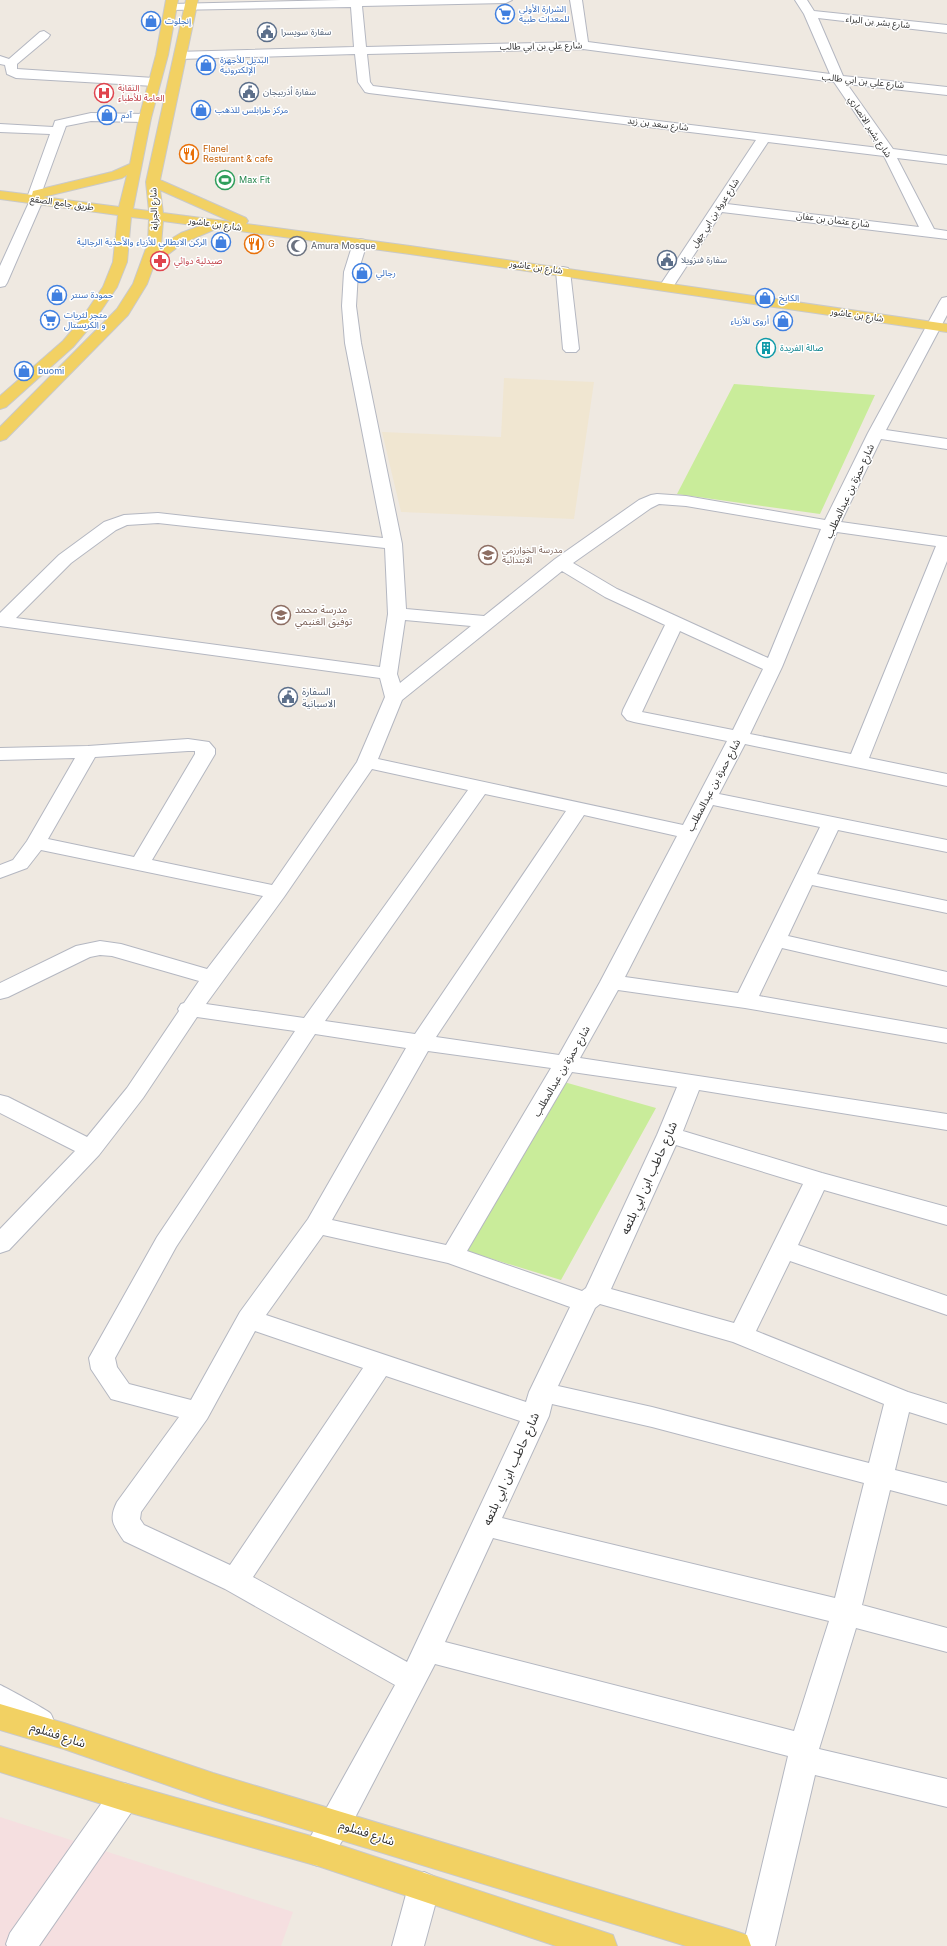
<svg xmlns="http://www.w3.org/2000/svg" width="947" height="1946" viewBox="0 0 947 1946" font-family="Inter,'Noto Sans Arabic',sans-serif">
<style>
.education{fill:#f0e6d1}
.medical{fill:#f5dfe0}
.pitch{fill:#c9ec9a}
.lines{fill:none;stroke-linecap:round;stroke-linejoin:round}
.minor-casing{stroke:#b4b7c1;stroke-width:2}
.major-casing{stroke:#c9c9c9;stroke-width:2}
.minor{fill:#fff;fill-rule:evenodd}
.major{fill:#f2d163;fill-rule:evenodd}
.labels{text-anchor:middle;stroke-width:3;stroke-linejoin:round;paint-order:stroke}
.far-shop-label{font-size:9px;fill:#366cbe;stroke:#fff;text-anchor:start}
.far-street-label{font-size:9px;fill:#2e2e2e;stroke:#fff}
.far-service-label{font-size:9px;fill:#4e5e75;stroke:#fff;text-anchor:start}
.far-health-label{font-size:9px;fill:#be3a42;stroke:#fff;text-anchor:start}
.far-food-label{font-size:9px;fill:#c56008;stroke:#fff;text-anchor:start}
.far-leisure-label{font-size:9px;fill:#27864d;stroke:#fff;text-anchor:start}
.far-worship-label{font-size:9px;fill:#5b616d;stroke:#fff;text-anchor:start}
.far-culture-label{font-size:9px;fill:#0d838f;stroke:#fff;text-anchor:start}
.far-education-label{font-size:9px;fill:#785e54;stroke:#fff;text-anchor:start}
.street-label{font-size:10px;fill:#2e2e2e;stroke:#fff}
.education-label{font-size:10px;fill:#785e54;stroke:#fff;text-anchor:start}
.service-label{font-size:10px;fill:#4e5e75;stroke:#fff;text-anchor:start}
.near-street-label{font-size:12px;fill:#2e2e2e;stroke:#fff}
</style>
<rect width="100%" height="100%" fill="#efe9e1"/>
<path class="education" d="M504 378 594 382 574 519 401 512 382 432 501 437Z"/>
<path class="medical" d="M0 1817 293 1912 281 1946H0Z"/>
<path class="pitch" d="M734 384 875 395 820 514 677 494Z
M564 1082 656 1108 561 1280 463 1250Z"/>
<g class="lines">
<g class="minor-casing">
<path id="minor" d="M341 0H512L506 3 362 6 366 47 577 42 570 0H582L588 42 830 74 804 14 795 0H807L814 11 947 25V33L818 18 843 76 947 87V95L847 84 893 149 947 156V164L897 158 934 229 947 231V239L722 212 671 290H661L659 287 756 140 369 93 365 92 358 82 355 54 180 59 174 55 176 52 354 47 351 7 171 10 165 7 171 4ZM583 49 834 82 879 148 373 86 370 82 367 54ZM768 142 884 156 919 227 727 204Z
M44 31 50 35 48 38 17 64V69L154 78 160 82 154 86 16 78 7 74 5 65 0 64V56L9 59 40 32Z
M91 113 145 114 151 118 145 122 91 121 66 126 40 197 43 200 7 283 5 286 0 287V266L31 198 28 195 50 134 0 132V124L53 127 55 121Z
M360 239 365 240 367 243 358 272 356 306 361 343 402 544 406 609 484 616 555 559 639 500 651 495 657 494 686 496 825 520 868 433 940 301 942 298 947 297V315L886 430 947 439V449L881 439 841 522 947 537V561L869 758 947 774V786L745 744 719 794 947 840V852L838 830 817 874 947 901V913L812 885 788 936 947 972V986L782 948 759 996 947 1029V1043L745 1008 618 990 580 1058 947 1114V1130L699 1090 683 1131 822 1173 947 1207V1225L824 1190 798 1245 947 1296V1315L790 1261 756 1331 908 1392 947 1404V1424L909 1412 895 1470 947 1483V1505L890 1490 862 1605 947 1628V1652L856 1628 819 1749 947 1779V1807L815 1775 775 1946H743L788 1756 435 1664 347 1833 329 1862 318 1866 307 1862 302 1852 395 1685 225 1589 124 1541C114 1526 108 1520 117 1502L179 1417 111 1399 91 1369 89 1358 157 1237 295 1031 197 1017 143 1098 99 1155 9 1250 0 1253V1229L75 1151 0 1113V1095L8 1097 87 1137 127 1088 179 1011 178 1009 181 1004 184 1003 199 981 112 956 100 955 90 957 8 997 0 999V983L76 946 100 941 121 944 207 969 263 896 41 850 27 868 0 878V865L13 860 27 841 75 758 0 760V748L88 746 188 739 209 742 215 749V754L152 860 272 885 357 762 385 697 380 678 0 626V613L59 555 104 522 124 515 158 513 383 538 345 343 342 306 344 272 353 243 355 240ZM659 504 686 506 821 529 768 658 617 589 573 563 651 508ZM158 523 385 548 388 614 380 667 16 618 71 563 116 530 127 525ZM837 532 936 546 851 754 750 734 782 667ZM562 571 605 597 665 625 623 710 622 714 627 720 634 722 727 741 683 825 378 759 402 700ZM405 620 471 626 400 683 397 674ZM680 631 763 669 733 730 642 712ZM188 751H195V754L134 857 48 839 95 757ZM372 769 468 790 304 1018 206 1004 284 897ZM485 794 566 811 415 1034 325 1021ZM713 805 820 827 738 993 625 977ZM584 815 677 836 600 982 559 1055 436 1037ZM315 1034 406 1048 308 1219 240 1312 191 1400 129 1384 117 1367 115 1358 176 1247ZM428 1051 551 1068 446 1245 332 1220ZM572 1072 677 1087 657 1135 586 1288 582 1291 467 1251ZM676 1145 803 1184 734 1323 611 1289ZM323 1235 448 1263 570 1307 529 1392 526 1402 266 1315ZM600 1304 733 1342 884 1404 869 1463 652 1407 558 1386 595 1308ZM255 1331 363 1368 230 1565 144 1525 140 1519 141 1512 207 1419ZM386 1376 520 1421 407 1662 253 1577ZM552 1404 652 1427 864 1483 835 1598 502 1518 549 1416ZM493 1538 829 1621 794 1731 445 1642Z
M563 267 568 268 570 271 579 349 576 352H566L563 349 556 271 558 268Z
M0 1685C5 1687 47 1710 50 1713 52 1715 53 1719 54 1722L50 1731 39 1735 0 1716Z
M124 1783 135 1787 139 1797 135 1807 39 1946H7L6 1944 10 1933 113 1787Z
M424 1872 435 1877 440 1887 424 1946H392L408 1887 413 1877Z"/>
</g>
<g class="major-casing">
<path id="major" d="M166 0H178L168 55 151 118 133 209 149 211 146 182 186 0H198L160 180 246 218 248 221 246 224 410 246 947 324V332L410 254 218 228 183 243 154 265 147 284 128 315 6 439 0 441V427L117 309 133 284 148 243 149 219 131 217 127 262 117 287 90 327 73 347 6 407 0 409V396L63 341 80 321 103 287 113 262 118 215 0 199V191L32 195 33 191 112 172 130 164 139 118 156 55ZM127 175 119 207 43 197 122 178ZM160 190 232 222 163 213ZM163 221 200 226 181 233 161 245Z
M0 1704 64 1723 213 1773 735 1931 747 1935 751 1946H686L213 1801 64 1749 0 1730Z
M0 1746 124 1783 318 1838 601 1931 613 1935 617 1946H556L318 1866 124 1811 0 1772Z"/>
</g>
<use href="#minor" class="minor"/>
<use href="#major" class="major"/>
</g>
<defs>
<g id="supermarket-ring" transform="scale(1)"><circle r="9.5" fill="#fff" stroke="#3f7fe0" stroke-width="1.5"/><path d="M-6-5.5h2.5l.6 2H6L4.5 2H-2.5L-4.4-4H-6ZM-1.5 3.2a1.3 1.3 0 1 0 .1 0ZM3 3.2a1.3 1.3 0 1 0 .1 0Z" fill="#3f7fe0"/></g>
<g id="shop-ring" transform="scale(1)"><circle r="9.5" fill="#fff" stroke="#3f7fe0" stroke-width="1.5"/><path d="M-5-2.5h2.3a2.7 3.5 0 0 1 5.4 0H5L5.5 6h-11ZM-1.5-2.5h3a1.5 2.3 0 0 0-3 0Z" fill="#3f7fe0"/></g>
<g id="civic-ring" transform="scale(1)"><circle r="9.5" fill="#fff" stroke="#5c6f8a" stroke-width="1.5"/><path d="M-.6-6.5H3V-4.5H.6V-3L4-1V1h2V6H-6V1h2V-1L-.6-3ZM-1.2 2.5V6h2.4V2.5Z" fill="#5c6f8a"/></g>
<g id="hospital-ring" transform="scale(1)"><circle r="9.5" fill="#fff" stroke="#e0444e" stroke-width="1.5"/><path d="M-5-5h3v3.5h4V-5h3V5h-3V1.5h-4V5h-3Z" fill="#e0444e"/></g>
<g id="restaurant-ring" transform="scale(1)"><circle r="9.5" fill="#fff" stroke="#e8710a" stroke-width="1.5"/><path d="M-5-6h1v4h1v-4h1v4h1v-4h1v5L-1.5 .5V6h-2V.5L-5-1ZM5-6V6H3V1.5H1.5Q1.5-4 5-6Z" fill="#e8710a"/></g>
<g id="stadium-ring" transform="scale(1)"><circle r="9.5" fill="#fff" stroke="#2e9e5b" stroke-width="1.5"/><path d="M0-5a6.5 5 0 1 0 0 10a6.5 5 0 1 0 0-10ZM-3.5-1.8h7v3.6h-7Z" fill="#2e9e5b"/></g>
<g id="mosque-ring" transform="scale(1)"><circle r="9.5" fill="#fff" stroke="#6b7280" stroke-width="1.5"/><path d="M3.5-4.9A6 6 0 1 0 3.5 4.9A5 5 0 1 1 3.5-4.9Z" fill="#6b7280"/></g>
<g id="pharmacy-ring" transform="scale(1)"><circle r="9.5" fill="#fff" stroke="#e0444e" stroke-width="1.5"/><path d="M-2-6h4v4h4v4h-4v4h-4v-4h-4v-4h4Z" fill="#e0444e"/></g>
<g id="building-ring" transform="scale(1)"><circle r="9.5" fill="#fff" stroke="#0f9aa8" stroke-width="1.5"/><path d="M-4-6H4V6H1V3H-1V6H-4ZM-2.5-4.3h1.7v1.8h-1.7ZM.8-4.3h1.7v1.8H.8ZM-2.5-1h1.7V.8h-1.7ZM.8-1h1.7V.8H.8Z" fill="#0f9aa8"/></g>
<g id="school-ring" transform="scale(1)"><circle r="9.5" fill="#fff" stroke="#8d6e63" stroke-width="1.5"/><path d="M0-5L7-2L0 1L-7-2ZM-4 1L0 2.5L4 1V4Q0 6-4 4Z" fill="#8d6e63"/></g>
</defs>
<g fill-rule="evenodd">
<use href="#supermarket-ring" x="505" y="14"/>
<use href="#shop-ring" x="151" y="21"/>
<use href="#civic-ring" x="267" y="32"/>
<use href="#shop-ring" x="206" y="65"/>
<use href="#civic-ring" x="249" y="92"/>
<use href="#hospital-ring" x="104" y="93"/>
<use href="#shop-ring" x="201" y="110"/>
<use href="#shop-ring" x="107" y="115"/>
<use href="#restaurant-ring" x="189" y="154"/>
<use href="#stadium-ring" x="225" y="180"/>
<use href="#shop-ring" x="221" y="242"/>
<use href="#restaurant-ring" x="254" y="244"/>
<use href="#mosque-ring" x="297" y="246"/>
<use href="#civic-ring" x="667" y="260"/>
<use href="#pharmacy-ring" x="160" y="261"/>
<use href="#shop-ring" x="362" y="273"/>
<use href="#shop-ring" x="57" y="295"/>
<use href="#shop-ring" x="765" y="298"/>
<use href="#supermarket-ring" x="50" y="320"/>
<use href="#shop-ring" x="783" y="321"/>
<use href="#building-ring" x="766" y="348"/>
<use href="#shop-ring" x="24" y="371"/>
<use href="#school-ring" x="488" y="555"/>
<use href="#school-ring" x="281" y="615"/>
<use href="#civic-ring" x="288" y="697"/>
</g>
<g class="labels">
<g class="far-shop-label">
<text x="519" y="12">الشرارة الأولى<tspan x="519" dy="10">للمعدات طبية</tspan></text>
<text x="165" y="24">إنجلوت</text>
<text x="220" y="63">البديل للأجهزة<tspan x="220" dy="10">الإلكترونية</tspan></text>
<text x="215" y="113">مركز طرابلس للذهب</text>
<text x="121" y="118">آدم</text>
<text x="207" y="245" text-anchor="end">الركن الايطالي للأزياء والأحذية الرجالية</text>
<text x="376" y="276">رجالي</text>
<text x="71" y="298">حمودة سنتر</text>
<text x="779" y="301">الكايخ</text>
<text x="64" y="318">متجر لثريات<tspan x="64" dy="10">و الكريستال</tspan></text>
<text x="769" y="324" text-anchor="end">أروى للأزياء</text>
<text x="38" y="374">buomi</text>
</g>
<g class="far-street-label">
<text transform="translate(878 22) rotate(6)" y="3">شارع بشر بن البراء</text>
<text transform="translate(541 46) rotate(-1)" y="3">شارع علي بن ابي طالب</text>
<text transform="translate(863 81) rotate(6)" y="3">شارع علي بن ابي طالب</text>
<text transform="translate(658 124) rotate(7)" y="3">شارع سعد بن زيد</text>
<text transform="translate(870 127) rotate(57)" y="3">شارع بشير الانصاري</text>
<text transform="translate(62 203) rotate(8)" y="3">طريق جامع الصقع</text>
<text transform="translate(154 209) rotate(-92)" y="3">شارع الجرابة</text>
<text transform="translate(715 213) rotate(-57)" y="3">شارع عروة بن ابي جهل</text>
<text transform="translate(833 220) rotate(7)" y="3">شارع عثمان بن عفان</text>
<text transform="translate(215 224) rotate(8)" y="3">شارع بن عاشور</text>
<text transform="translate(536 267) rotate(8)" y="3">شارع بن عاشور</text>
<text transform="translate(857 315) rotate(8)" y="3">شارع بن عاشور</text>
</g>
<g class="far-service-label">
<text x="281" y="35">سفارة سويسرا</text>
<text x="263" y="95">سفارة أذربيجان</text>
<text x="681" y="263">سفارة فنزويلا</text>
</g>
<g class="far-health-label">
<text x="118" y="91">النقابة<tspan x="118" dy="10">العامة للأطباء</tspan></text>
<text x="174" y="264">صيدلية دوائي</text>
</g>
<g class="far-food-label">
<text x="203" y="152">Flanel<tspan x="203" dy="10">Resturant &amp; cafe</tspan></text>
<text x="268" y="247">G</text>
</g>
<g class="far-leisure-label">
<text x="239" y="183">Max Fit</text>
</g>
<g class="far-worship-label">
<text x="311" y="249">Amura Mosque</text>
</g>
<g class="far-culture-label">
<text x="780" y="351">صالة الفريدة</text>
</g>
<g class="far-education-label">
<text x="502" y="553">مدرسة الخوارزمي<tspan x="502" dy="10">الابتدائية</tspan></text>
</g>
<g class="street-label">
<text transform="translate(849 491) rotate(-65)" y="4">شارع حمزة بن عبدالمطلب</text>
<text transform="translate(713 785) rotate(-62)" y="4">شارع حمزة بن عبدالمطلب</text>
<text transform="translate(561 1071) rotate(-60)" y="4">شارع حمزة بن عبدالمطلب</text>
</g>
<g class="education-label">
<text x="295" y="613">مدرسة محمد<tspan x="295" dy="12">توفيق الغنيمي</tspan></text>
</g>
<g class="service-label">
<text x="302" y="695">السفارة<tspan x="302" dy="12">الاسبانية</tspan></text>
</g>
<g class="near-street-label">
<text transform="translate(649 1178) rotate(-66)" y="4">شارع حاطب ابن ابي بلتعه</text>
<text transform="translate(511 1469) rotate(-66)" y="4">شارع حاطب ابن ابي بلتعه</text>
<text transform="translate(58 1735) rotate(18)" y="4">شارع فشلوم</text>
<text transform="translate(367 1833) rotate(18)" y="4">شارع فشلوم</text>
</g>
</g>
</svg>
